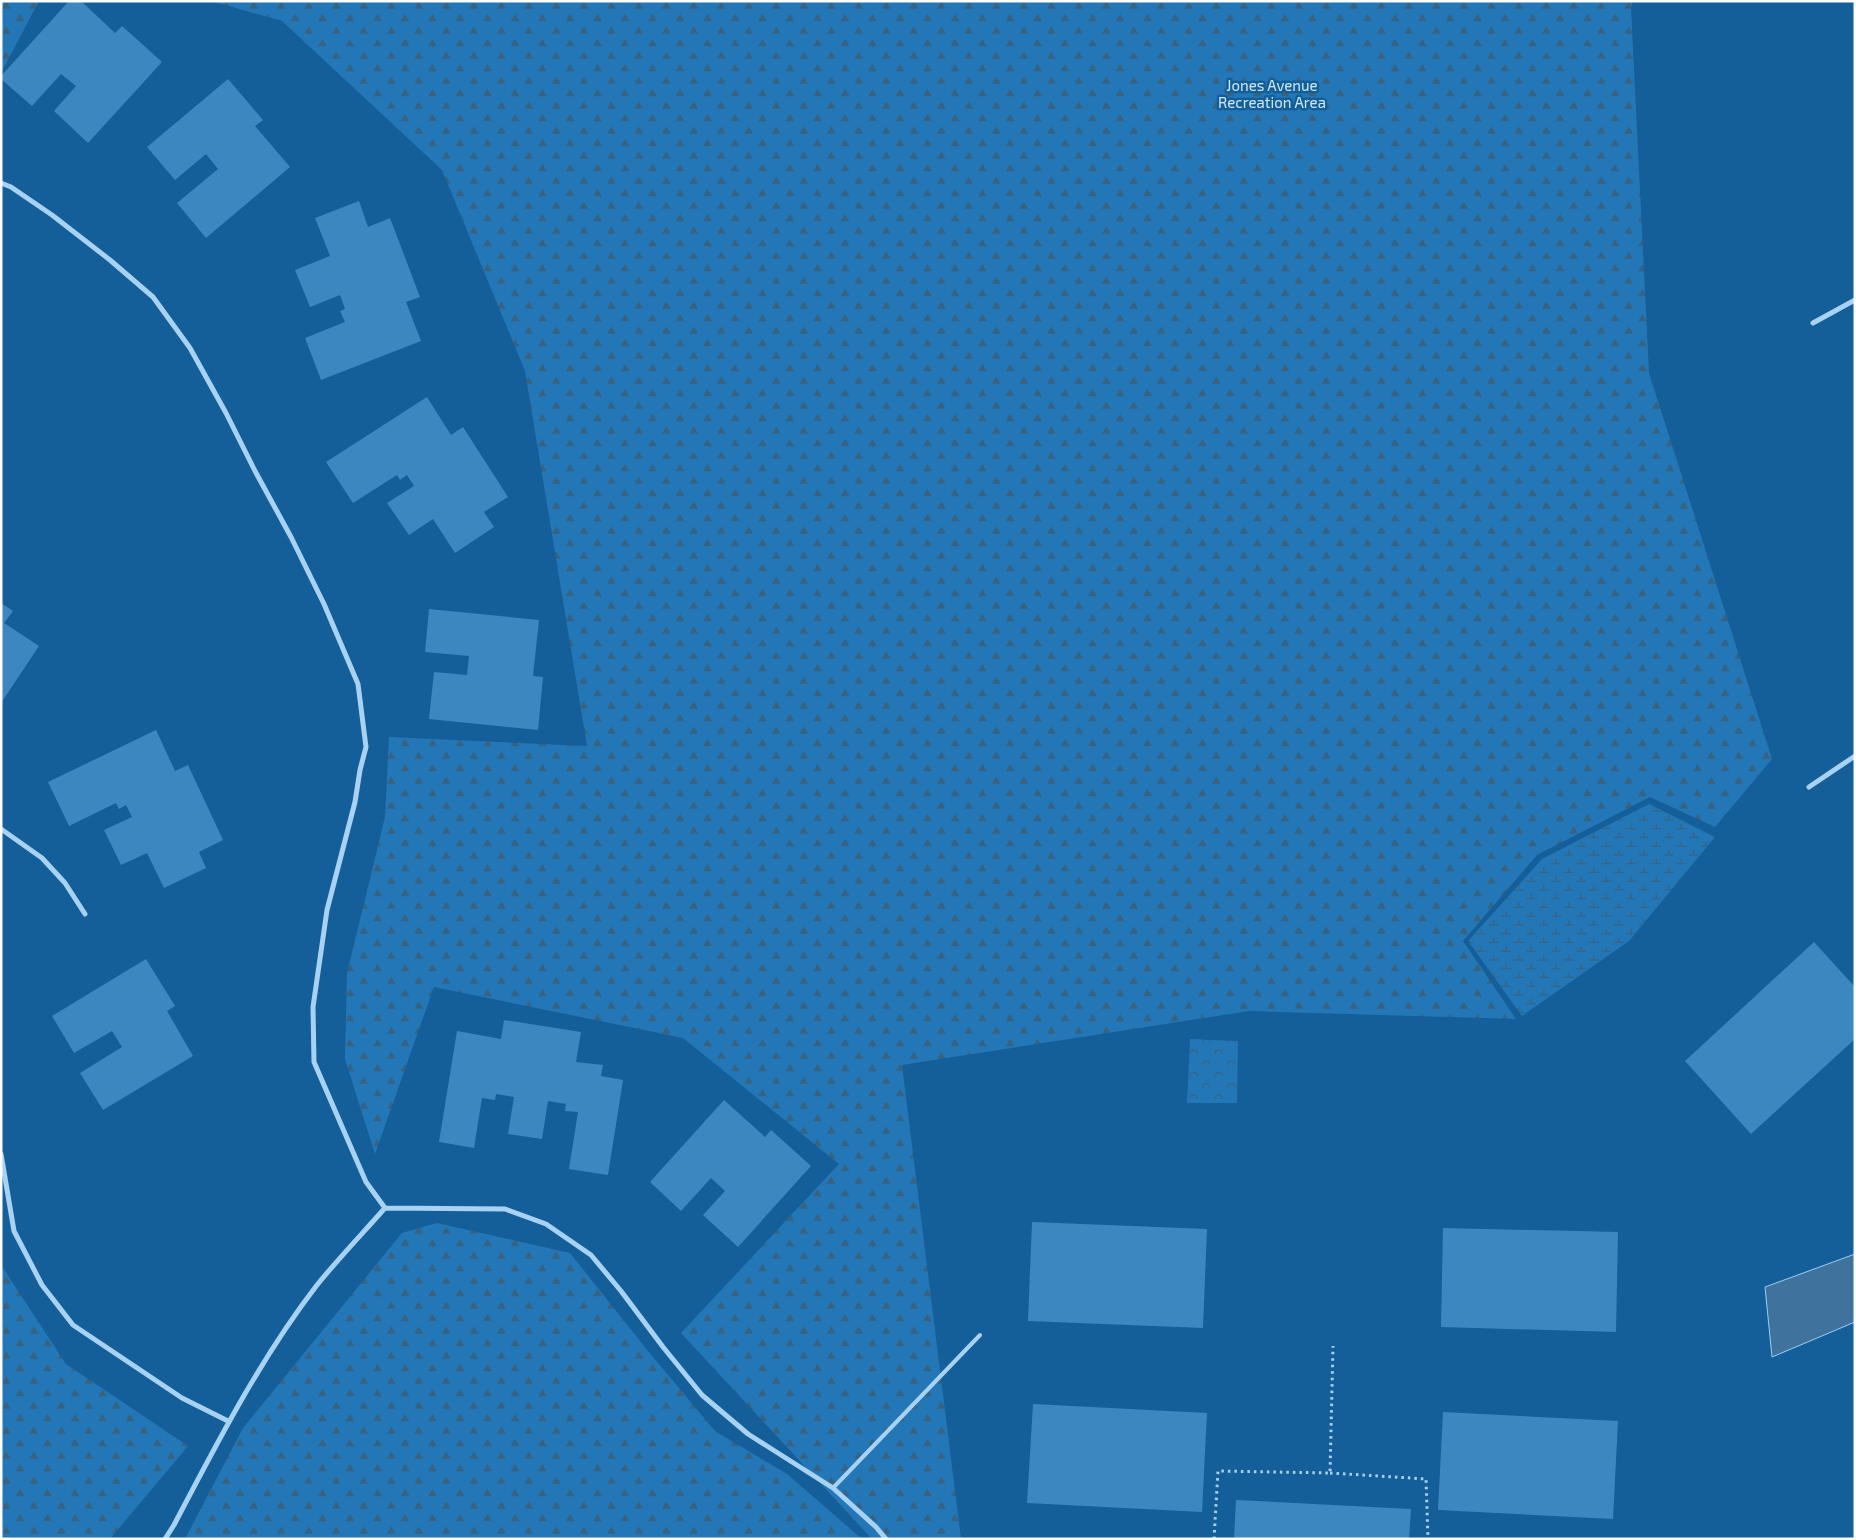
<svg xmlns="http://www.w3.org/2000/svg" width="1856" height="1540" viewBox="0 0 1856 1540" font-family="'Exo 2',sans-serif">
<style>
.forest{fill:url(#forest-firs)}
.wetland{fill:url(#wetland-marsh)}
.park{fill:url(#park-crowns)}
.water{fill:#3f739d;stroke:#9acff5}
.building{fill:#3d87c1}
.lines{fill:none;stroke-linecap:round;stroke-linejoin:round}
.path{stroke:#a7d2f3;stroke-width:3;stroke-dasharray:2.5 4;stroke-linecap:butt}
.lane{stroke:#a7d2f3;stroke-width:4}
.street{stroke:#a7d2f3;stroke-width:5}
.labels{text-anchor:middle;stroke-width:5;stroke-linejoin:round;paint-order:stroke}
.park-label{font-size:15px;fill:#cfe9fd;stroke:#145e99}
</style>
<defs>
<pattern id="forest-firs" width="22" height="20" patternUnits="userSpaceOnUse" patternTransform="scale(1.25)"><rect width="22" height="20" fill="#2377b6"/><path d="M5 1l3.5 6h-7zM16 11l3.5 6h-7z" fill="#386281"/></pattern>
<pattern id="wetland-marsh" width="20" height="14" patternUnits="userSpaceOnUse" patternTransform="scale(1.25)"><rect width="20" height="14" fill="#2377b6"/><path d="M1 5h8M5 5V1M11 12h8M15 12V8" fill="none" stroke="#386281"/></pattern>
<pattern id="park-crowns" width="20" height="18" patternUnits="userSpaceOnUse" patternTransform="scale(1.25)"><rect width="20" height="18" fill="#2377b6"/><path d="M2 6a3 3 0 1 1 6 0M12 15a3 3 0 1 1 6 0" fill="none" stroke="#386281"/></pattern>
</defs>
<rect width="100%" height="100%" fill="#145e99"/>
<path class="forest" d="M1 1H39L1 73Z
M211 1H1633L1631 8 1649 373 1772 759 1715 827 1650 797 1537 855 1463 941 1516 1019 1249 1011 902 1065 961 1539H872L681 1333 839 1164 683 1038 434 987 375 1154 345 1059 347 973 385 817 389 737 587 746 525 371 442 170 282 21Z
M437 1223 570 1253 648 1351 715 1431 787 1474 862 1539H185L243 1428 402 1233Z
M1 1265 66 1364 188 1446 110 1539H1Z"/>
<path class="wetland" d="M1649 804 1715 837 1629 941 1522 1016 1468 941 1542 859Z"/>
<path class="park" d="M1190 1039 1238 1041 1237 1103H1187Z"/>
<path class="water" d="M1855 1254V1322L1772 1357 1765 1287Z"/>
<path class="building" d="M69 1H81L115 33 122 26 162 62 88 143 54 111 76 86 61 74 32 106 1 79V76Z
M228 79 263 120 255 126 290 167 206 238 177 203 218 169 206 154 175 180 147 147Z
M359 201 368 227 390 218 420 297 406 302 421 341 321 380 305 338 345 322 340 311 345 309 340 295 310 307 295 270 330 256 315 218Z
M427 397 451 435 463 427 508 497 484 512 494 527 455 553 433 519 409 535 387 503 414 486 407 475 400 480 397 475 353 503 326 462Z
M1 603 13 611 4 623 39 646 1 703Z
M429 609 539 620 533 676 543 677 538 730 429 719 434 672 467 675 469 656 425 652Z
M156 730 175 771 188 765 223 840 199 852 206 868 164 888 147 853 121 865 104 830 132 817 126 805 119 809 116 803 69 826 48 782Z
M1814 942 1855 987V1039L1751 1134 1685 1061Z
M146 959 175 1006 167 1011 193 1056 103 1110 80 1073 122 1047 112 1031 74 1053 52 1016Z
M504 1020 581 1032 576 1062 603 1065 601 1076 623 1080 608 1175 569 1169 578 1112 565 1111 566 1104 548 1101 542 1139 508 1134 514 1097 496 1094 495 1100 482 1098 474 1148 439 1142 457 1031 501 1039Z
M724 1100 765 1137 771 1130 811 1166 738 1247 703 1215 725 1191 711 1178 681 1211 650 1182Z
M1032 1222 1207 1229 1203 1328 1028 1321Z
M1443 1228 1618 1232 1616 1332 1441 1327Z
M1033 1404 1207 1413 1202 1512 1027 1503Z
M1443 1412 1618 1421 1613 1519 1438 1510Z
M1236 1500 1411 1509 1409 1539H1234Z"/>
<g class="lines">
<path class="path" d="M1330 1473 1426 1479 1428 1539
M1214 1539 1218 1471 1330 1473 1333 1346"/>
<path class="lane" d="M833 1488 980 1335"/>
<path class="street" d="M1 183 11 187 52 215 110 260 153 297 190 348 226 413 255 471 291 537 324 604 358 684 366 747 360 770 355 802 327 910 313 1007 314 1062 366 1182 385 1208
M1813 323 1855 300
M1809 787 1855 756
M1 829 42 858 65 883 85 914
M1 1154 14 1231 42 1285 73 1325 182 1398 228 1421
M165 1539 174 1525C217 1443 260 1359 317 1285 338 1259 362 1234 385 1208L505 1209 546 1224 591 1255 621 1291 663 1347 702 1395 748 1434 833 1488 876 1527 886 1539"/>
</g>
<g class="labels">
<g class="park-label">
<text x="1272" y="91">Jones Avenue<tspan x="1272" dy="17">Recreation Area</tspan></text>
</g>
</g>
<rect width="1856" height="1540" fill="none" stroke="#ffffff" stroke-width="5"/>
</svg>
